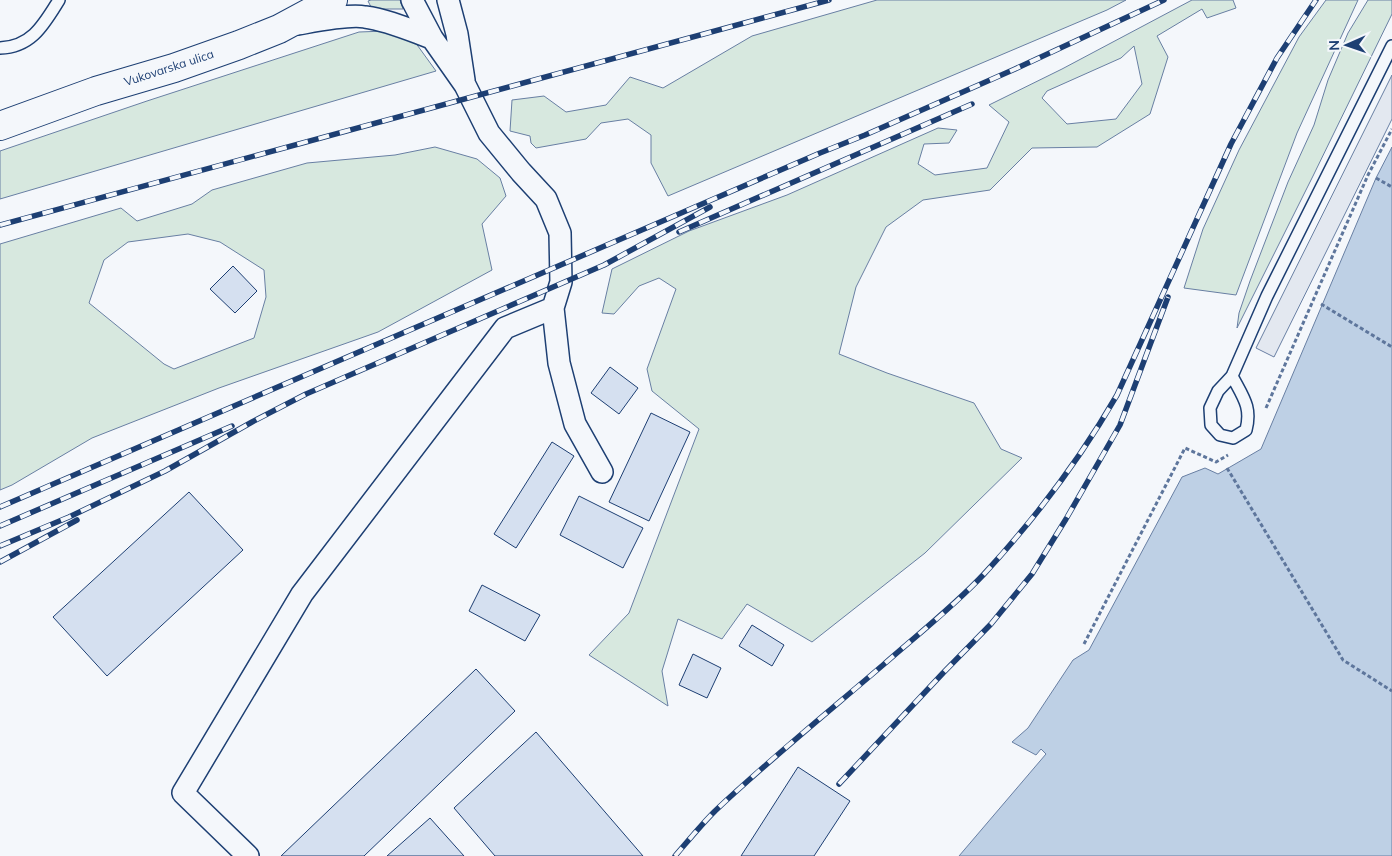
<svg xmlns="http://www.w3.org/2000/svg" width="1392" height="856" viewBox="0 0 1392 856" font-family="Mulish,sans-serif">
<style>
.green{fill:#d7e8df;stroke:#687fa3;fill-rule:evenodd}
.parking{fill:#e3e8f0;stroke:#687fa3}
.water{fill:#bed0e5;stroke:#687fa3}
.building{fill:#d5e0f0;stroke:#1d3f73}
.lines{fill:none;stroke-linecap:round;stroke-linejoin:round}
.service-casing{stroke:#1d3f73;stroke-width:14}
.minor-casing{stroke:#1d3f73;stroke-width:24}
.primary-casing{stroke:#1d3f73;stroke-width:30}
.path{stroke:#5e769c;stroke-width:3;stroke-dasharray:4 2.5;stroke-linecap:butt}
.service{stroke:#f4f7fb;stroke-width:11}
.minor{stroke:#f4f7fb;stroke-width:21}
.primary{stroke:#f4f7fb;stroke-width:28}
.rail-casing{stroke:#1d3f73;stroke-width:5.5}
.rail{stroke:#f4f7fb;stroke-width:4;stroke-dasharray:11;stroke-linecap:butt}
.labels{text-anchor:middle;stroke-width:4;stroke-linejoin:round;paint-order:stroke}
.street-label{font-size:12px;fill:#1d3f73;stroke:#f4f7fb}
</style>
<rect width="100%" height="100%" fill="#f4f7fb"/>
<path class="green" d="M371 0H400L403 9H372L368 1Z
M877 0H1126L1107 10 668 196 651 163V135L628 119 601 123 586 139 536 148 531 143 530 136 510 131 512 100 544 96 566 112 606 105 630 77 663 88 752 36Z
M1192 0H1233L1236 8 1207 18 1202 9 1157 36 1168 57 1150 114 1097 147 1032 148 990 190 923 200 886 227 856 287 839 354 887 373 974 403 1001 449 1022 458 925 553 812 642 747 604 722 639 678 619 662 671 668 706 589 655 629 613 699 429 652 391 647 369 676 289 659 278 639 286 614 314 602 313 612 269 689 231 787 195 938 128 957 130 949 143 924 144 918 164 935 175 987 168 1009 122 989 105 1062 69ZM1134 46 1142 84 1116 119 1067 124 1042 98 1047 91 1121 58Z
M1326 0H1358L1297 133 1236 295 1184 288 1203 229 1239 150 1299 37Z
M1368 0H1392V14L1313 176 1237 328 1239 313 1250 281 1288 182 1314 125 1328 80 1348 33Z
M386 31 415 42 436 71 0 199V151L147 101 359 32Z
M435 147 477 159 500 178 506 196 482 224 492 270 378 332 219 388 92 438 12 485 0 490V244L121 208 137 221 192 204 212 190 307 163 395 155ZM188 234 220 242 264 270 266 297 254 338 174 369 164 364 89 303 104 260 128 242Z"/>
<path class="parking" d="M1392 75V119L1274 357 1256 348Z"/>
<path class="water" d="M1392 147V856H959L1046 754 1041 749 1036 755 1012 742 1028 728 1073 660 1089 650 1182 477 1205 468 1218 474 1261 449 1376 178Z"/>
<path class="building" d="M233 266 257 291 235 313 210 289Z
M610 367 638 388 619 414 591 393Z
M651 413 690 432 649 521 609 502Z
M552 442 574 456 516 548 494 534Z
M189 492 243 550 107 676 53 617Z
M579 496 643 528 623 568 560 535Z
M482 585 540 615 525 641 469 611Z
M752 625 784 645 772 666 739 646Z
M693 654 721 668 707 698 679 685Z
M476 669 515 711 364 856H281Z
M536 732 643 856H495L454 808Z
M798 767 850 801 814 856H741Z
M430 818 464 856H387Z"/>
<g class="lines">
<g class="service-casing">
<path id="service" d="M0 48C32 47 44 24 59 0
M1232 376C1243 397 1252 407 1246 430L1233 438 1220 435 1211 425 1210 408 1218 391 1232 376 1267 296 1392 46"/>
</g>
<g class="minor-casing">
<path id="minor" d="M412 0 432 38 465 85 489 133 521 172 546 199 560 233 561 282 553 308 559 363 575 424 602 472
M448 0 457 34 464 80
M298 24C315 21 349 14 365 17 388 20 410 30 432 38
M248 856 183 793 302 594 505 328 553 308"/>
</g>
<g class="primary-casing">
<path id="primary" d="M0 126 96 91 174 68 239 45 279 29 333 0"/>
</g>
<path class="path" d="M1376 178 1392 187
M1321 304 1392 347
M1266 408 1368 175 1392 129
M1227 468 1343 660 1392 691
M1084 644 1185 448 1216 462 1228 455"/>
<use href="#service" class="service"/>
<use href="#minor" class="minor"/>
<use href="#primary" class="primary"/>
<g class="rail-casing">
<path id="rail" d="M0 225 829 0
M679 232 972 104
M0 507 820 153 865 135 1015 69 1164 0
M0 526 232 426
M0 546 69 517 165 471 252 422 306 394 604 265 710 207
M0 562 77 520
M839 784 943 673 991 624 1032 574 1066 519 1120 425 1168 297
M675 856C688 841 701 825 715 811 769 760 827 713 883 665 917 635 953 607 984 574 1034 520 1080 459 1117 395L1231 144 1277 58 1316 0"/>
</g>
<use href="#rail" class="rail"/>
</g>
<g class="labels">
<g class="street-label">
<text transform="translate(169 68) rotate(-18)" y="4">Vukovarska ulica</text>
</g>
</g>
<g transform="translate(1347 45) rotate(268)" stroke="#f4f7fb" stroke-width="4" paint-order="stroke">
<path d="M0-4L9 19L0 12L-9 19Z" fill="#1d3f73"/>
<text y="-8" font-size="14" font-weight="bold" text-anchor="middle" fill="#1d3f73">N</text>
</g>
</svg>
